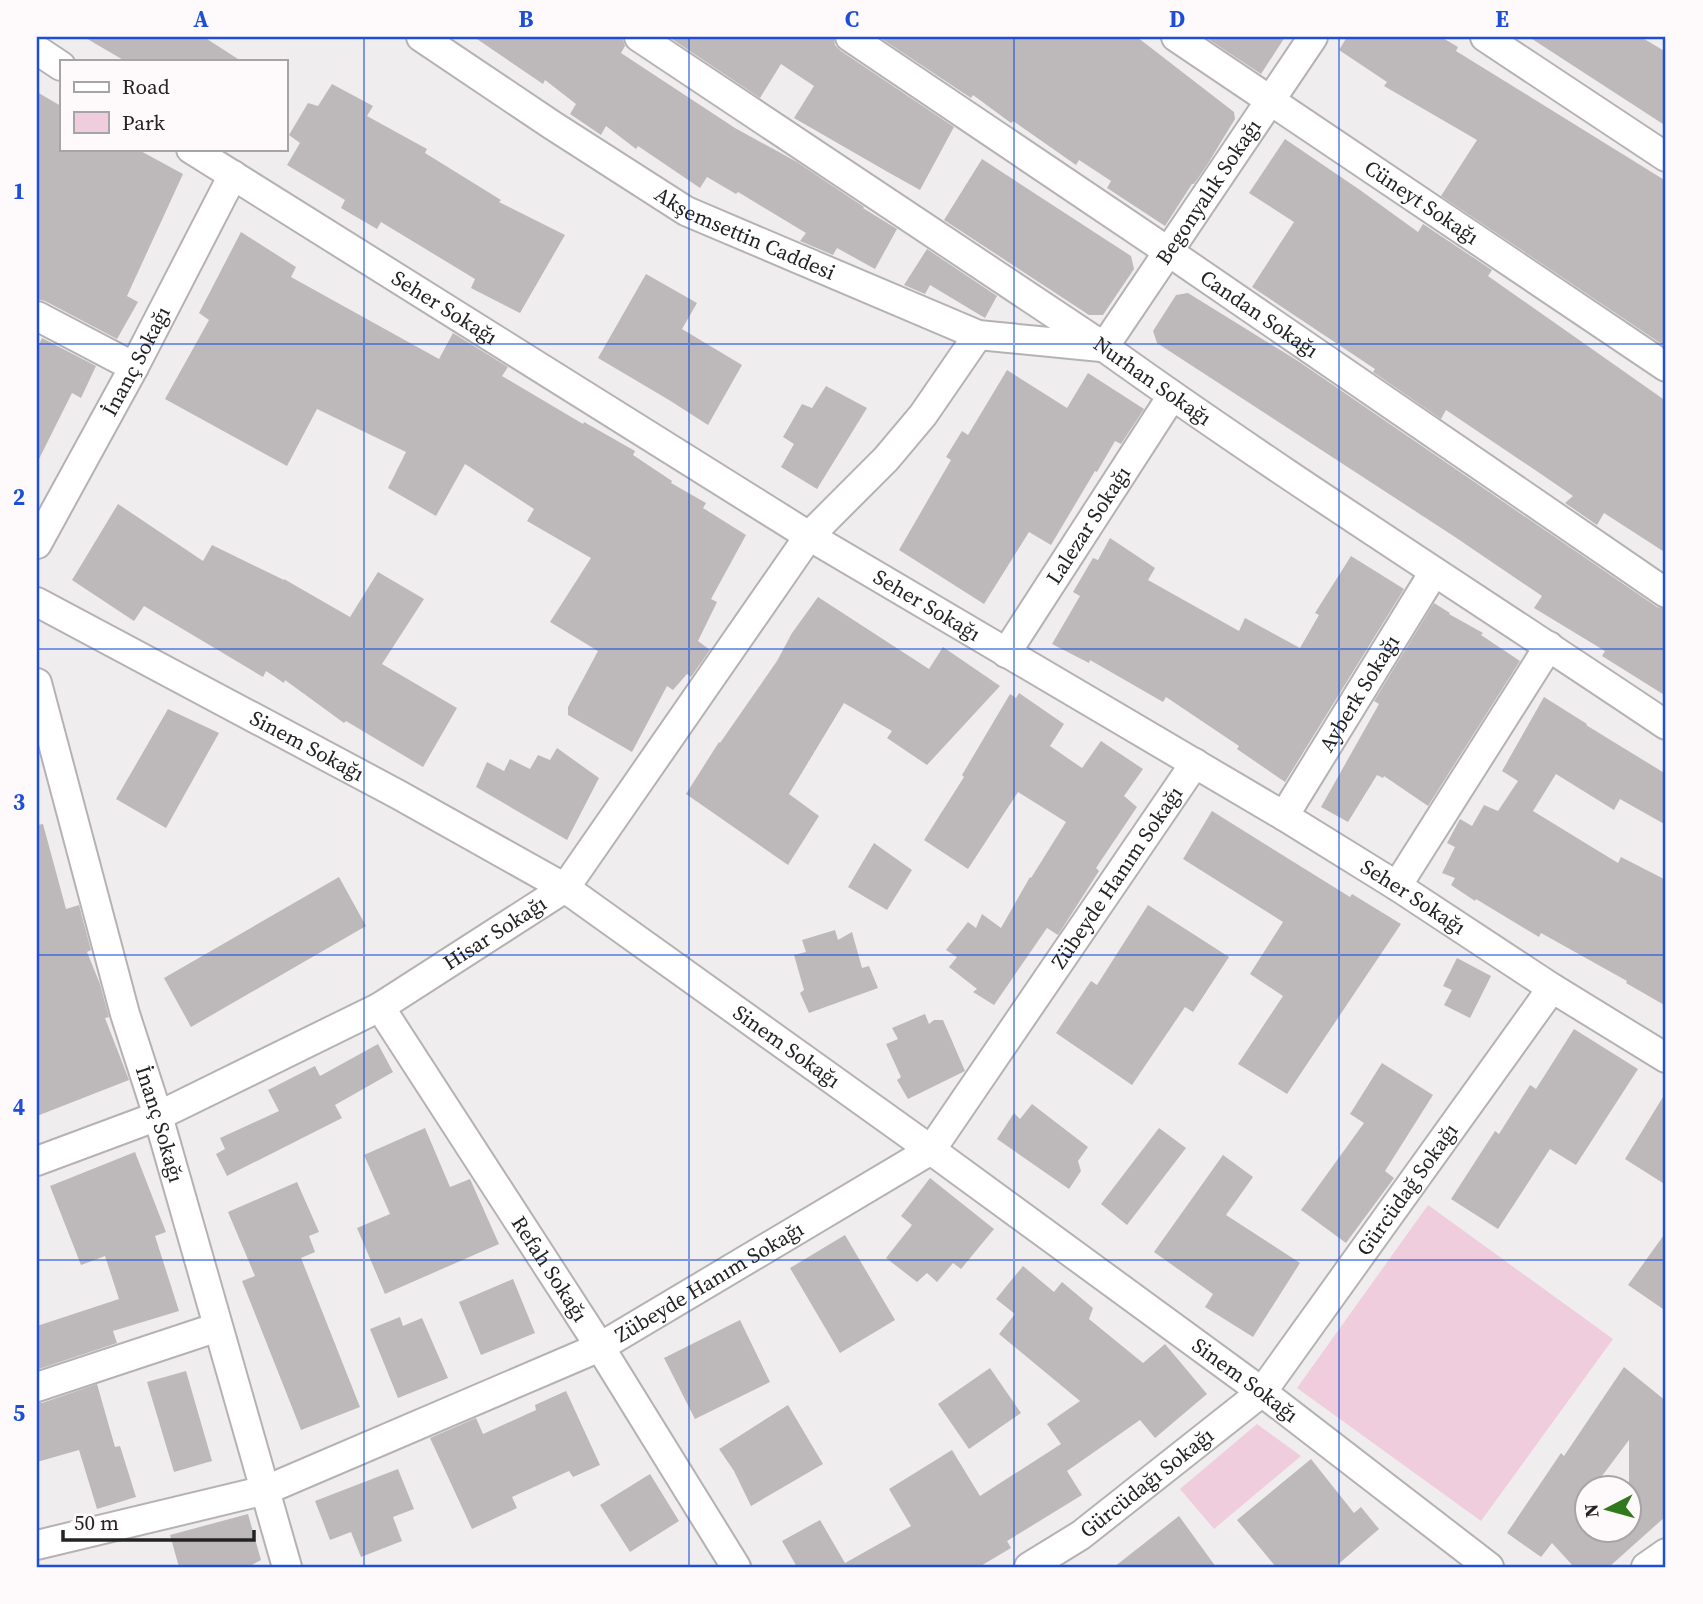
<svg xmlns="http://www.w3.org/2000/svg" width="1703" height="1604" viewBox="0 0 1703 1604" font-family="'Source Serif 4',serif">
<style>
.green{fill:#f0cddc}
.building{fill:#bdb9bb;fill-rule:evenodd}
.lines{fill:none;stroke-linecap:round;stroke-linejoin:round}
.minor-casing{stroke:#b6b2b4;stroke-width:32}
.minor{stroke:#fff;stroke-width:28}
.grid{fill:none;stroke:#1d4ed8;stroke-width:2;stroke-opacity:0.55}
.labels{text-anchor:middle;stroke-width:7;stroke-linejoin:round;paint-order:stroke}
.street-label{font-size:21px;fill:#242323;stroke:#fefafc}
.neatline{fill:none;stroke:#1d4ed8;stroke-width:2.5}
.grid-label{font-size:23px;text-anchor:middle;font-weight:bold;fill:#1d4ed8}
</style>
<rect width="100%" height="100%" fill="#f0edee"/>
<path class="green" d="M1428 1205 1613 1339 1481 1521 1297 1388Z
M1257 1424 1301 1456 1214 1529 1180 1489Z"/>
<path class="building" d="M84 37H204L241 61H125Z
M474 37H622L625 46 621 53 735 128 797 162 864 207 863 208 897 229 875 269 837 248 833 255 800 241 806 233 738 192 736 194 707 177 700 188 638 146 636 149 606 126 601 135 570 114 576 104 545 80 543 84Z
M669 37H834L835 45 841 51 954 127 920 190 886 171 794 118 814 86 781 64 760 98Z
M879 37H1137L1234 112 1235 119 1207 165 1194 184H1192L1165 226 1107 188 1111 181 1079 160 1076 165 1013 121 1011 123 973 95 971 98Z
M1205 37H1285L1261 74Z
M1347 37H1441L1458 47 1456 51 1666 181V347L1441 196 1477 140 1384 86 1387 82 1339 50Z
M1529 37H1641L1666 52V126Z
M332 84 373 106 367 116 427 149 425 153 501 200 499 202 565 235 520 313 471 288 475 279 381 222 377 229 341 208 345 200 287 165 300 143 289 135 308 103 318 106Z
M37 92 61 106V149H137L183 174 127 296 138 302 117 339 45 301 37 299Z
M1285 139 1360 190 1418 232 1423 224 1492 270 1488 276 1666 401V553L1604 513 1597 525 1565 503 1573 496 1538 472 1446 410 1441 419 1373 372 1375 369 1252 287 1294 222 1249 193Z
M982 159 1131 256 1134 269 1103 315H1089L944 220Z
M241 232 296 267 291 277 439 359 453 333 508 367 502 376 583 424 584 422 635 451 633 455 672 481 671 483 706 503 703 508 746 535 711 599 717 602 698 641 710 650 691 677 687 674 673 690 667 686 632 752 568 715V707L598 651 550 622 591 558 527 521 534 509 465 464 436 516 388 488 406 452 317 409 287 466 165 399 209 320 199 313Z
M927 249 997 296 985 318 930 285 925 294 904 285Z
M646 274 697 303 682 329 742 365 708 425 669 400 598 358Z
M1188 293 1298 361 1657 607 1666 609V696L1602 656 1605 651 1534 608 1542 596 1455 537 1157 343 1153 331 1176 295Z
M42 338 96 366 81 398 72 393 37 463V349Z
M1007 370 1067 408 1088 373 1144 409 1121 444 1115 441 1097 472 1095 471 1051 545 1029 532 984 604 899 550 951 460 946 457 962 431 968 435Z
M826 386 867 408 817 489 781 467 794 444 783 437 802 404 812 408Z
M118 504 203 561 212 545 284 580V579L350 617 378 572 424 599 382 664 457 708 423 767 346 721 344 723 285 680 284 683 266 671 263 677 144 606 134 621 72 580Z
M1110 538 1155 568 1148 580 1239 631 1245 618 1300 648 1319 615 1315 613 1351 556 1404 589 1285 782 1237 749 1239 746 1166 697 1163 702 1090 660 1089 663 1052 644 1080 596 1073 592 1093 558 1098 560Z
M818 597 929 669 943 647 1000 686 927 765 887 738 892 731 844 703 789 794 819 816 788 865 686 794 719 742 720 743 777 661 792 633Z
M1434 603 1450 613 1449 614 1483 633 1481 635 1520 661 1428 806 1384 776 1383 778 1377 775 1348 822 1321 807 1379 704 1374 701Z
M1019 693 1064 724 1050 746 1082 768 1101 741 1143 769 1124 796 1137 807 1096 868 1099 871 1058 935 1047 928 994 1005 973 992 977 989 949 967 957 957 946 950 968 922 976 928 982 914 1001 928 1030 877 1031 878 1066 822 1018 792 968 869 924 840 964 777 962 775 1010 694 1016 698Z
M1544 697 1587 724 1586 725 1666 774V825L1620 799 1614 810 1556 774 1533 811 1618 863 1621 857 1666 880V1006L1626 983 1627 981 1541 933 1539 937 1476 899 1475 901 1451 885 1455 878 1442 873 1455 847 1447 843 1460 819 1472 826 1484 805 1498 811 1518 781 1502 771Z
M168 709 219 733 166 828 116 799Z
M557 748 599 778 567 840 476 787 487 762 504 771 510 759 530 769 538 755 550 760Z
M1212 811 1350 897 1352 894 1401 924 1287 1094 1238 1064 1283 996 1250 974 1283 922 1183 859Z
M43 824 66 909 79 905 91 950 87 952 100 984 109 1017 105 1018 129 1080 37 1116V825Z
M874 843 912 870 887 910 848 887Z
M339 877 366 926 191 1027 164 978Z
M1148 905 1229 957 1193 1012 1185 1007 1132 1085 1056 1033 1091 981 1097 985Z
M835 930 838 940 852 932 862 968 869 966 878 988 809 1013 800 993 804 990 794 955 806 952 802 940Z
M1457 958 1491 976 1470 1018 1444 1005 1452 990 1443 986Z
M925 1014 929 1024 934 1020H943L965 1071 908 1099 897 1080 901 1077 886 1044 898 1039 892 1028Z
M1574 1029 1638 1069 1576 1165 1550 1149 1498 1229 1451 1199 1495 1131 1499 1134 1530 1085 1536 1089Z
M378 1044 393 1072 335 1105 342 1118 227 1176 216 1154 225 1149 220 1138 279 1111 268 1090 315 1066 320 1076Z
M1382 1063 1433 1095 1385 1171 1394 1178 1346 1243 1301 1210 1364 1123 1350 1114Z
M1666 1092V1185L1625 1159Z
M1032 1104 1088 1147 1078 1161 1081 1171 1069 1189 997 1139 1014 1113 1020 1119Z
M425 1128 450 1187 470 1179 499 1244 385 1294 357 1228 390 1214 364 1155Z
M1159 1128 1186 1148 1127 1225 1101 1204Z
M135 1152 166 1232 155 1236 179 1311 113 1331 117 1343 39 1369 37 1361V1326L119 1299 105 1256 81 1265 50 1186Z
M1223 1155 1253 1177 1226 1215 1300 1263 1253 1337 1205 1307 1213 1294 1154 1252Z
M930 1178 994 1229 961 1269 953 1263 937 1282 927 1273 917 1282 886 1258 912 1225 901 1216Z
M297 1182 319 1232 309 1236 315 1252 301 1258 360 1407 301 1430 242 1281 255 1276 228 1212Z
M1666 1232V1311L1628 1285Z
M845 1235 895 1320 840 1353 790 1268Z
M1023 1266 1054 1292 1062 1282 1093 1308 1089 1319 1143 1363 1165 1344 1207 1394 1155 1438 1140 1420 1067 1471 1082 1495 1007 1541 1011 1548 979 1567H797L782 1541 820 1520 845 1563 911 1526 889 1489 952 1450 980 1496 1061 1444 1047 1424 1080 1401 999 1334 1015 1314 996 1299Z
M513 1279 535 1333 481 1355 459 1302Z
M400 1317 403 1326 422 1318 448 1378 398 1398 370 1329Z
M740 1320 770 1382 695 1419 664 1358Z
M1624 1367 1666 1401V1516L1609 1567H1574L1552 1543 1541 1557 1507 1533 1561 1453 1564 1456ZM1629 1440V1530H1587V1488H1593Z
M990 1368 1021 1413 969 1449 938 1404Z
M186 1371 212 1461 174 1472 147 1382Z
M97 1384 115 1447 120 1446 136 1497 97 1509 79 1450 37 1462V1403H42Z
M566 1391 600 1465 573 1477 569 1471 512 1497 517 1508 472 1529 430 1438 476 1418 483 1434 536 1410 535 1405Z
M788 1405 823 1464 751 1506 734 1471 719 1449Z
M1311 1459 1354 1513 1361 1507 1379 1529 1335 1567H1276L1237 1520Z
M398 1469 414 1509 393 1517 402 1541 361 1557 351 1532 330 1540 315 1501Z
M650 1474 679 1521 630 1552 600 1505Z
M248 1514 261 1560 248 1567H179L170 1535Z
M1179 1516 1216 1567H1114Z"/>
<g class="lines">
<g class="minor-casing">
<g id="minor">
<path id="s1" d="M421 37 552 125 686 211 978 335 1101 347"/>
<path id="s2" d="M639 37 1104 347C1288 479 1479 599 1666 725"/>
<path id="s3" d="M850 37 1169 252 1666 593"/>
<path id="s4" d="M1176 37 1666 367"/>
<path d="M1485 37 1666 157"/>
<path d="M37 50 61 66"/>
<path id="s5" d="M191 149 809 536 1284 816 1397 886 1552 988 1666 1058"/>
<path d="M37 316 134 367"/>
<path id="s6" d="M1104 347 1313 37"/>
<path id="s7" d="M37 544 134 367 233 175"/>
<path id="s8" d="M37 602 399 795 565 888 931 1150 1262 1392 1489 1567"/>
<path id="s9" d="M1006 653 1172 396"/>
<path id="s10" d="M37 683 125 1014 158 1116 287 1567"/>
<path id="s11" d="M1284 816 1434 572"/>
<path d="M1397 886 1549 646"/>
<path id="s12" d="M380 1007 600 1347 736 1567"/>
<path id="s13" d="M37 1161 158 1116 380 1007 565 888 809 536 886 459 923 415 978 335"/>
<path d="M37 1387 218 1327"/>
<path id="s14" d="M37 1545 266 1490 600 1347 931 1150 1195 763"/>
<path id="s15" d="M1029 1567 1081 1535 1262 1392 1552 988"/>
<path d="M1646 1567 1666 1553"/>
</g>
</g>
<use href="#minor" class="minor"/>
</g>
<path class="grid" d="M364 37V1567M689 37V1567M1014 37V1567M1339 37V1567M37 344H1666M37 649H1666M37 955H1666M37 1260H1666"/>
<g class="labels">
<g class="street-label">
<text dy="7" stroke="none"><textPath href="#s6" startOffset="187">Begonyalık Sokağı</textPath></text>
<text dy="7" stroke="none"><textPath href="#s4" startOffset="296">Cüneyt Sokağı</textPath></text>
<text dy="7" stroke="none"><textPath href="#s1" startOffset="380">Akşemsettin Caddesi</textPath></text>
<text dy="7" stroke="none"><textPath href="#s5" startOffset="299">Seher Sokağı</textPath></text>
<text dy="7" stroke="none"><textPath href="#s3" startOffset="494">Candan Sokağı</textPath></text>
<text dy="7" stroke="none"><textPath href="#s7" startOffset="208">İnanç Sokağı</textPath></text>
<text dy="7" stroke="none"><textPath href="#s2" startOffset="618">Nurhan Sokağı</textPath></text>
<text dy="7" stroke="none"><textPath href="#s9" startOffset="152">Lalezar Sokağı</textPath></text>
<text dy="7" stroke="none"><textPath href="#s5" startOffset="866">Seher Sokağı</textPath></text>
<text dy="7" stroke="none"><textPath href="#s11" startOffset="144">Ayberk Sokağı</textPath></text>
<text dy="7" stroke="none"><textPath href="#s8" startOffset="306">Sinem Sokağı</textPath></text>
<text dy="7" stroke="none"><textPath href="#s14" startOffset="1314">Zübeyde Hanım Sokağı</textPath></text>
<text dy="7" stroke="none"><textPath href="#s5" startOffset="1433">Seher Sokağı</textPath></text>
<text dy="7" stroke="none"><textPath href="#s13" startOffset="513">Hisar Sokağı</textPath></text>
<text dy="7" stroke="none"><textPath href="#s8" startOffset="873">Sinem Sokağı</textPath></text>
<text dy="7" stroke="none"><textPath href="#s10" startOffset="458">İnanç Sokağı</textPath></text>
<text dy="7" stroke="none"><textPath href="#s15" startOffset="541">Gürcüdağ Sokağı</textPath></text>
<text dy="7" stroke="none"><textPath href="#s12" startOffset="312">Refah Sokağı</textPath></text>
<text dy="7" stroke="none"><textPath href="#s14" startOffset="726">Zübeyde Hanım Sokağı</textPath></text>
<text dy="7" stroke="none"><textPath href="#s8" startOffset="1440">Sinem Sokağı</textPath></text>
<text dy="7" stroke="none"><textPath href="#s15" startOffset="145">Gürcüdağı Sokağı</textPath></text>
</g>
</g>
<rect width="1703" height="1604" fill="none" stroke="#fefafc" stroke-width="77"/>
<rect x="60" y="60" width="228" height="91" fill="#fefafc" stroke="#a7a4a5" stroke-width="2"/>
<rect x="74" y="82" width="35" height="10" fill="#ffffff" stroke="#a7a4a5" stroke-width="2"/>
<text x="122" y="94" font-size="21" fill="#242323">Road</text>
<rect x="74" y="112" width="35" height="21" fill="#f0cddc" stroke="#a7a4a5" stroke-width="2"/>
<text x="122" y="130" font-size="21" fill="#242323">Park</text>
<g transform="translate(1608 1509) rotate(264)"><circle r="33" fill="#fefafc" stroke="#a7a4a5" stroke-width="2"/>
<path d="M0-5L12 26L0 18L-12 26Z" fill="#31791d"/>
<text y="-10" font-size="19" font-weight="bold" text-anchor="middle" fill="#242323">N</text>
</g>
<path d="M63 1530v10h191v-10" fill="none" stroke="#242323" stroke-width="3.5"/>
<text x="74" y="1530" font-size="21" fill="#242323" stroke="#fefafc" stroke-width="5" paint-order="stroke">50 m</text>
<rect x="38" y="38" width="1626" height="1528" class="neatline"/>
<g class="grid-label">
<text x="201" y="27">A</text>
<text x="526" y="27">B</text>
<text x="852" y="27">C</text>
<text x="1177" y="27">D</text>
<text x="1502" y="27">E</text>
<text x="19" y="199">1</text>
<text x="19" y="505">2</text>
<text x="19" y="810">3</text>
<text x="19" y="1115">4</text>
<text x="19" y="1421">5</text>
</g>
</svg>
